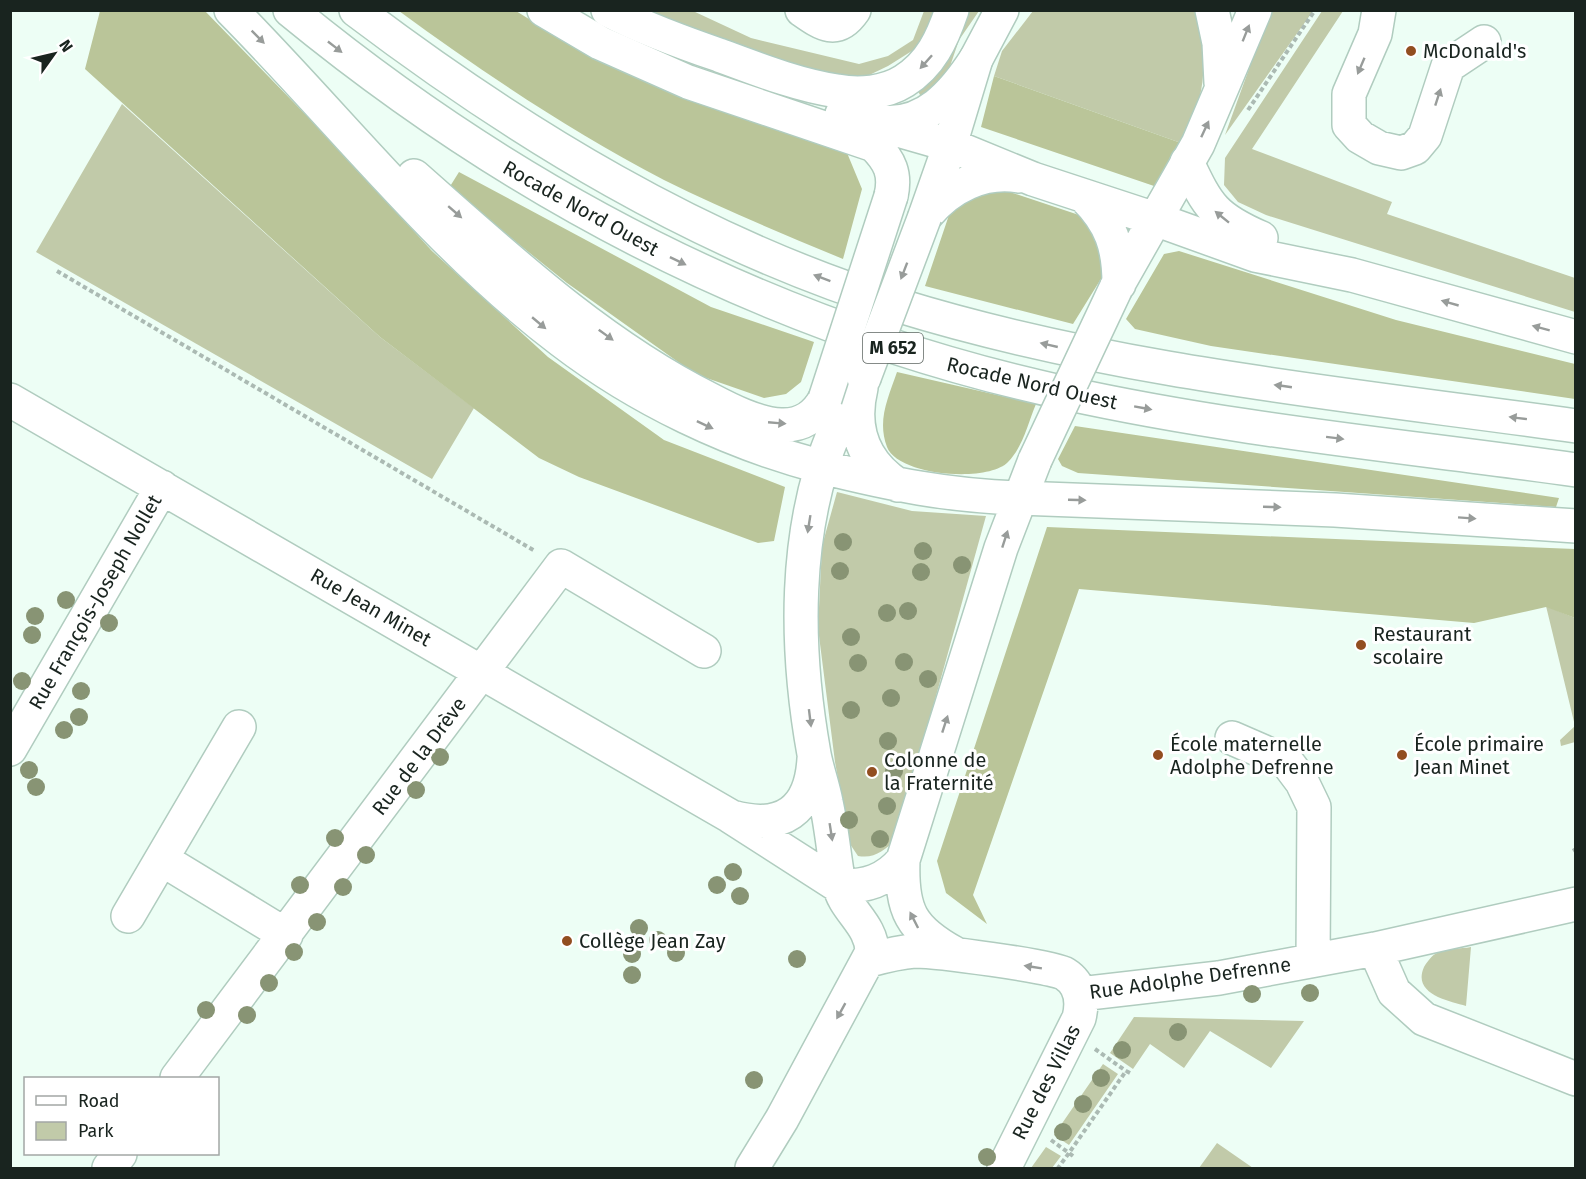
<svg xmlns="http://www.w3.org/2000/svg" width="1586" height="1179" viewBox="0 0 1586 1179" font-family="'Fira Sans',sans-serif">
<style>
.green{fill:#c1caa9}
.forest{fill:#bac599}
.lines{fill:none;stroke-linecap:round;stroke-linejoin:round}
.minor-casing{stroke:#b0ccbf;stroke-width:36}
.highway-casing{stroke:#b0ccbf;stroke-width:36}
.path{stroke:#abbab3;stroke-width:4;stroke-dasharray:4.5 3;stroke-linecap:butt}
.minor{stroke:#fff;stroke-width:33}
.highway{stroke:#fff;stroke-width:33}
.minor-bridge-casing{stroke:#b0ccbf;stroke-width:36;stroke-linecap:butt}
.highway-bridge-casing{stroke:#b0ccbf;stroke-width:36;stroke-linecap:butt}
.minor-bridge{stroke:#fff;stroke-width:33}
.highway-bridge{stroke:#fff;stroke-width:33}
.tree{fill:#889474}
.oneway{fill:#989c9a}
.poi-dot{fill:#924e20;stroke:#fff;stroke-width:2}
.labels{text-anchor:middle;stroke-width:6;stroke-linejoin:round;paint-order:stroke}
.shield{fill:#fff;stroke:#5e6662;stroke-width:1.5}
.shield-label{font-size:18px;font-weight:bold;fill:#19241f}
.poi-label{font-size:20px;fill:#19241f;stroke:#fff;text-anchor:start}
.street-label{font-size:20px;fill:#19241f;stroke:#fff}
</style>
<rect width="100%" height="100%" fill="#edfef5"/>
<path class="green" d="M651 11H693L751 38 859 64 888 56 913 40 924 11H934L927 32 915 49 888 66 861 79 832 78 746 51Z
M965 11H979L959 40 946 78 923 101 917 89Z
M1033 11H1196C1203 38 1207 72 1199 99 1194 114 1187 129 1181 143L994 76 1002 51Z
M1270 11H1313L1225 135Z
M1322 11H1343L1252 149 1392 202 1387 214 1575 278V312L1266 215 1238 202 1224 185 1225 158Z
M122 104 380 337 474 408 432 479 36 252Z
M837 492 912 511 986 516 896 840C884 850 875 859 858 856L850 844 835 762 818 628 822 546Z
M1546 606 1575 618V742L1561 746 1560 740 1575 726Z
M1471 947 1466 1006C1448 1001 1412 994 1424 967 1427 962 1432 955 1437 953 1446 948 1461 949 1471 947Z
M1134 1017 1304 1021 1271 1068 1210 1031 1184 1068 1150 1044 1133 1069 1110 1053Z
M1103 1064 1118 1074 1069 1145 1054 1135Z
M1217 1143 1253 1168H1199Z
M1046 1147 1061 1156 1052 1168H1031Z"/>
<path class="forest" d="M100 11H205L337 147 432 251 548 357 664 440 785 487 774 541 758 543 579 477 539 458 380 337 85 69Z
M399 11H516L553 34 845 148 862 189 843 259C783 234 722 209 664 180 570 131 484 73 399 11Z
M994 76 1181 143 1154 186 981 127Z
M459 172 711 307 814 342 801 382 786 394 764 398 695 374 567 283 449 188Z
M998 188 1076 214 1093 223 1104 246V274L1073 324 925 286 949 215 964 199Z
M1179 251 1396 320 1575 364V399L1211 346 1135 329 1126 319 1164 254Z
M897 372 1036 404C1028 423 1023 447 1008 462 988 483 898 476 887 447 877 421 888 398 897 372Z
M1075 426 1559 498 1556 507 1078 473 1062 466 1058 459Z
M1047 527 1575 549V618L1546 607 1474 623 1079 589 973 895 987 924 946 893 937 861Z"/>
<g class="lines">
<g class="minor-casing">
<path id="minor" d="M608 10C643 28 681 42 719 55 757 69 797 85 837 91 859 95 885 93 904 81 931 64 942 39 952 10
M802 10C822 24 837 35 854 10
M1212 10 1219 43 1221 83
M1379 10 1375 34 1349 94V125L1360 137 1379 148 1401 153 1415 148 1425 136 1448 66 1484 42
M950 145 1033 179 1155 219
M1085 197C1111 223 1119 247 1119 284
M927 214C950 187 983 170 1019 176
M925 216 950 145 976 59 1002 10
M1116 288 1198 144 1255 10
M861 388C851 429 863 462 898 485
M10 400 730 816 839 886C865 887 886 881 903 860L1001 548 1035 460
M822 467C890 484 949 496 1019 498
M1232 738 1287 762 1302 782 1314 807 1313 960
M10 749 162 487
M732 817C782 831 811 811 814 759
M163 860 286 935
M903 860C901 911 911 929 954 953
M128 916 239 727
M1375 949 1394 992 1424 1019 1576 1079
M870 960C884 956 900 952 915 951 935 951 1052 966 1065 974 1081 984 1083 1002 1079 1018L1004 1168
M1080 994 1219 978 1375 949 1576 904
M177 1078 561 566 704 651
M109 1168 120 1154
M752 1168 782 1119 872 952C872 924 844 910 839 884 834 857 832 829 826 802 823 786 817 770 814 754 795 648 793 530 835 430 843 411 854 395 864 378"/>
</g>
<g class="highway-casing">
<path id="highway" d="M231 10C339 119 440 249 562 341 638 399 730 443 822 467
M290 10C519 198 775 330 1065 393 1233 430 1405 446 1576 470
M356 10C520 134 700 244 897 305 1117 373 1348 394 1576 426
M544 10 600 43 688 82 874 145C890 161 896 174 891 196
M842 114 950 145
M881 122C925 127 954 93 976 59
M1187 162C1208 207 1215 218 1261 238
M414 176C506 257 599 344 709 399 730 410 757 424 781 425 802 426 816 416 825 399
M1155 219 1255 255 1352 275 1576 337
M1019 498 1335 510 1576 526"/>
</g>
<path class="path" d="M1248 110 1315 10
M57 271 535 551
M1573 851 1576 849
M1095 1049 1126 1071
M1051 1140 1069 1153 1058 1168
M1073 1156 1069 1153 1126 1071 1130 1073"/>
<use href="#minor" class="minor"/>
<use href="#highway" class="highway"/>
<g class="minor-bridge-casing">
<path id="minor-bridge" d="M864 378 925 216
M1035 460 1116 288"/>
</g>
<g class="highway-bridge-casing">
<path id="highway-bridge" d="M825 399 891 196"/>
</g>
<use href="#minor-bridge" class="minor-bridge"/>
<use href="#highway-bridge" class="highway-bridge"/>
</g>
<g class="tree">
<circle cx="843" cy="542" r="9"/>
<circle cx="923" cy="551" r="9"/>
<circle cx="962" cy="565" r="9"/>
<circle cx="840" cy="571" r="9"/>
<circle cx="921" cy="572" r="9"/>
<circle cx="66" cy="600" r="9"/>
<circle cx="908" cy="611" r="9"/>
<circle cx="887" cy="613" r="9"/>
<circle cx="35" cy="616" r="9"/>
<circle cx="109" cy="623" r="9"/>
<circle cx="32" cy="635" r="9"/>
<circle cx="851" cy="637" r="9"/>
<circle cx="904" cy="662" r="9"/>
<circle cx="858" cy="663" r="9"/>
<circle cx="928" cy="679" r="9"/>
<circle cx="22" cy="681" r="9"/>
<circle cx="81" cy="691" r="9"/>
<circle cx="891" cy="698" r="9"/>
<circle cx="851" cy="710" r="9"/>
<circle cx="79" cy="717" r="9"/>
<circle cx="64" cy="730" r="9"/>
<circle cx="888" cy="741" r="9"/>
<circle cx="440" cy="757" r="9"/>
<circle cx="29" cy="770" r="9"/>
<circle cx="894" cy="771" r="9"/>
<circle cx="36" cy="787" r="9"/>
<circle cx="416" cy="790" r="9"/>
<circle cx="887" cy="806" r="9"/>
<circle cx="849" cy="820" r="9"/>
<circle cx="335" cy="838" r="9"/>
<circle cx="880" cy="839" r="9"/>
<circle cx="366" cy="855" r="9"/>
<circle cx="733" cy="872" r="9"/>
<circle cx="300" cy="885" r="9"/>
<circle cx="717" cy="885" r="9"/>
<circle cx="343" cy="887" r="9"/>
<circle cx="740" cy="896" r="9"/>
<circle cx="317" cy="922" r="9"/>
<circle cx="639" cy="928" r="9"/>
<circle cx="658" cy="940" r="9"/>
<circle cx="294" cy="952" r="9"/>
<circle cx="676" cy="953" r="9"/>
<circle cx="632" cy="954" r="9"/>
<circle cx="797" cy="959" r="9"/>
<circle cx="632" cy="975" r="9"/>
<circle cx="269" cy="983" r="9"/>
<circle cx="1310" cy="993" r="9"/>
<circle cx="1252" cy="994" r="9"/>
<circle cx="206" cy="1010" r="9"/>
<circle cx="247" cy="1015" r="9"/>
<circle cx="1178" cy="1032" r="9"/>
<circle cx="1122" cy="1050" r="9"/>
<circle cx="1101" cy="1078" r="9"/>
<circle cx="754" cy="1080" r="9"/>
<circle cx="1083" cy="1104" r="9"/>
<circle cx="1063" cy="1132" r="9"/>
<circle cx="987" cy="1157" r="9"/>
</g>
<defs><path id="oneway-solid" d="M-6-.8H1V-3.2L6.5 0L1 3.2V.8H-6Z" transform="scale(1.5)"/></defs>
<g class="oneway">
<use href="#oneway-solid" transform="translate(1246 33) rotate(-68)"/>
<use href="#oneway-solid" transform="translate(258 37) rotate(45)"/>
<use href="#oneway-solid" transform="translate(335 47) rotate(38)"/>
<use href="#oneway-solid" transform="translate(926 62) rotate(132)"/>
<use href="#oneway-solid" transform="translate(1361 66) rotate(113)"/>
<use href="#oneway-solid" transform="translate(1438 97) rotate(-72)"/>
<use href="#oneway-solid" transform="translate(1205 129) rotate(-65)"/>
<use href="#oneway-solid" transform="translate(455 212) rotate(41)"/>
<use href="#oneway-solid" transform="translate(1222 217) rotate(-141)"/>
<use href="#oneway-solid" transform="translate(678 261) rotate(26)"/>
<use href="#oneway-solid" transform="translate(904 271) rotate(111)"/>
<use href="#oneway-solid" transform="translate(822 278) rotate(-159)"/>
<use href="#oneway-solid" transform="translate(1450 303) rotate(-164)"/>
<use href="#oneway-solid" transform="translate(539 323) rotate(40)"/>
<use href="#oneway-solid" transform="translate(1541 328) rotate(-165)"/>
<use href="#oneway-solid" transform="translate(606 335) rotate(36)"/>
<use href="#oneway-solid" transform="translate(1049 345) rotate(-167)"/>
<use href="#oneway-solid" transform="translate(1283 386) rotate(-172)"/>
<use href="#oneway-solid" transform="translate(1143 408) rotate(10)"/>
<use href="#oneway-solid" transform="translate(1518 418) rotate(-173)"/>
<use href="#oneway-solid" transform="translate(777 423) rotate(5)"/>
<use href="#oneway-solid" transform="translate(705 425) rotate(25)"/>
<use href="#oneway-solid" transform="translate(1335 438) rotate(7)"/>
<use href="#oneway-solid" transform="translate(1077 500) rotate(2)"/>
<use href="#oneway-solid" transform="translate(1272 507) rotate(2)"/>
<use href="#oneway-solid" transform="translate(1467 518) rotate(4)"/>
<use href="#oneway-solid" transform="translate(809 524) rotate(99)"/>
<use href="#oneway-solid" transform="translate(1005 539) rotate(-72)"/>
<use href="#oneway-solid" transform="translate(810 718) rotate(83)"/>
<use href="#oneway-solid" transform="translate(945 724) rotate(-72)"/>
<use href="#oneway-solid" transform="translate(831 832) rotate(81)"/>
<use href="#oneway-solid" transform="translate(914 920) rotate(-117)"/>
<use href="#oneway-solid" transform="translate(1033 967) rotate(-171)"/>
<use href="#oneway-solid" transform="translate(841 1011) rotate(119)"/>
</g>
<g class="poi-dot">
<circle cx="1411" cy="51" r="6"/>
<circle cx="1361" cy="645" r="6"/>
<circle cx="1158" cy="755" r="6"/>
<circle cx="1402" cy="755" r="6"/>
<circle cx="872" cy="772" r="6"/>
<circle cx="567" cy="941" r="6"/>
</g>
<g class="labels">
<rect class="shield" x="863" y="333" width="60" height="30" rx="4.5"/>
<g class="shield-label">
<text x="893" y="354">M 652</text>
</g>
<g class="poi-label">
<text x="1423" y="58">McDonald's</text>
<text x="1373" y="641">Restaurant<tspan x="1373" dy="23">scolaire</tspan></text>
<text x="1170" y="751">École maternelle<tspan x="1170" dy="23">Adolphe Defrenne</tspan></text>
<text x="1414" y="751">École primaire<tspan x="1414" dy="23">Jean Minet</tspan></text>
<text x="884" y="767">Colonne de<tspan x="884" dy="23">la Fraternité</tspan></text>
<text x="579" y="948">Collège Jean Zay</text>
</g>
<g class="street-label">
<text transform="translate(581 208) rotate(29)" y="7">Rocade Nord Ouest</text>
<text transform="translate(1032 383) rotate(13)" y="7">Rocade Nord Ouest</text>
<text transform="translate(95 602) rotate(-60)" y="7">Rue François-Joseph Nollet</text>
<text transform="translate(371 607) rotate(30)" y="7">Rue Jean Minet</text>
<text transform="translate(419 756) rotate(-53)" y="7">Rue de la Drève</text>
<text transform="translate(1190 978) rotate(-8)" y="7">Rue Adolphe Defrenne</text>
<text transform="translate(1046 1082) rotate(-63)" y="7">Rue des Villas</text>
</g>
</g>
<rect width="1586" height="1179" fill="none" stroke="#19241f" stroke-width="24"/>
<rect x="24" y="1077" width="195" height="78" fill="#ffffff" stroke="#a3a7a5" stroke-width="1.5"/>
<rect x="36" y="1096" width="30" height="9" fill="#ffffff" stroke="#a3a7a5" stroke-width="1.5"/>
<text x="78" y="1107" font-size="18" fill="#19241f">Road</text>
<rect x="36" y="1122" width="30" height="18" fill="#c1caa9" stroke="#a3a7a5" stroke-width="1.5"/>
<text x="78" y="1137" font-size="18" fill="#19241f">Park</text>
<g transform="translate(54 54) rotate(56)" stroke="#ffffff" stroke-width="4.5" paint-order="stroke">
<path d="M0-4.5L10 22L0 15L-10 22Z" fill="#19241f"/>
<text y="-9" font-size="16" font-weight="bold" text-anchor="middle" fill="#19241f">N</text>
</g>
</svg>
